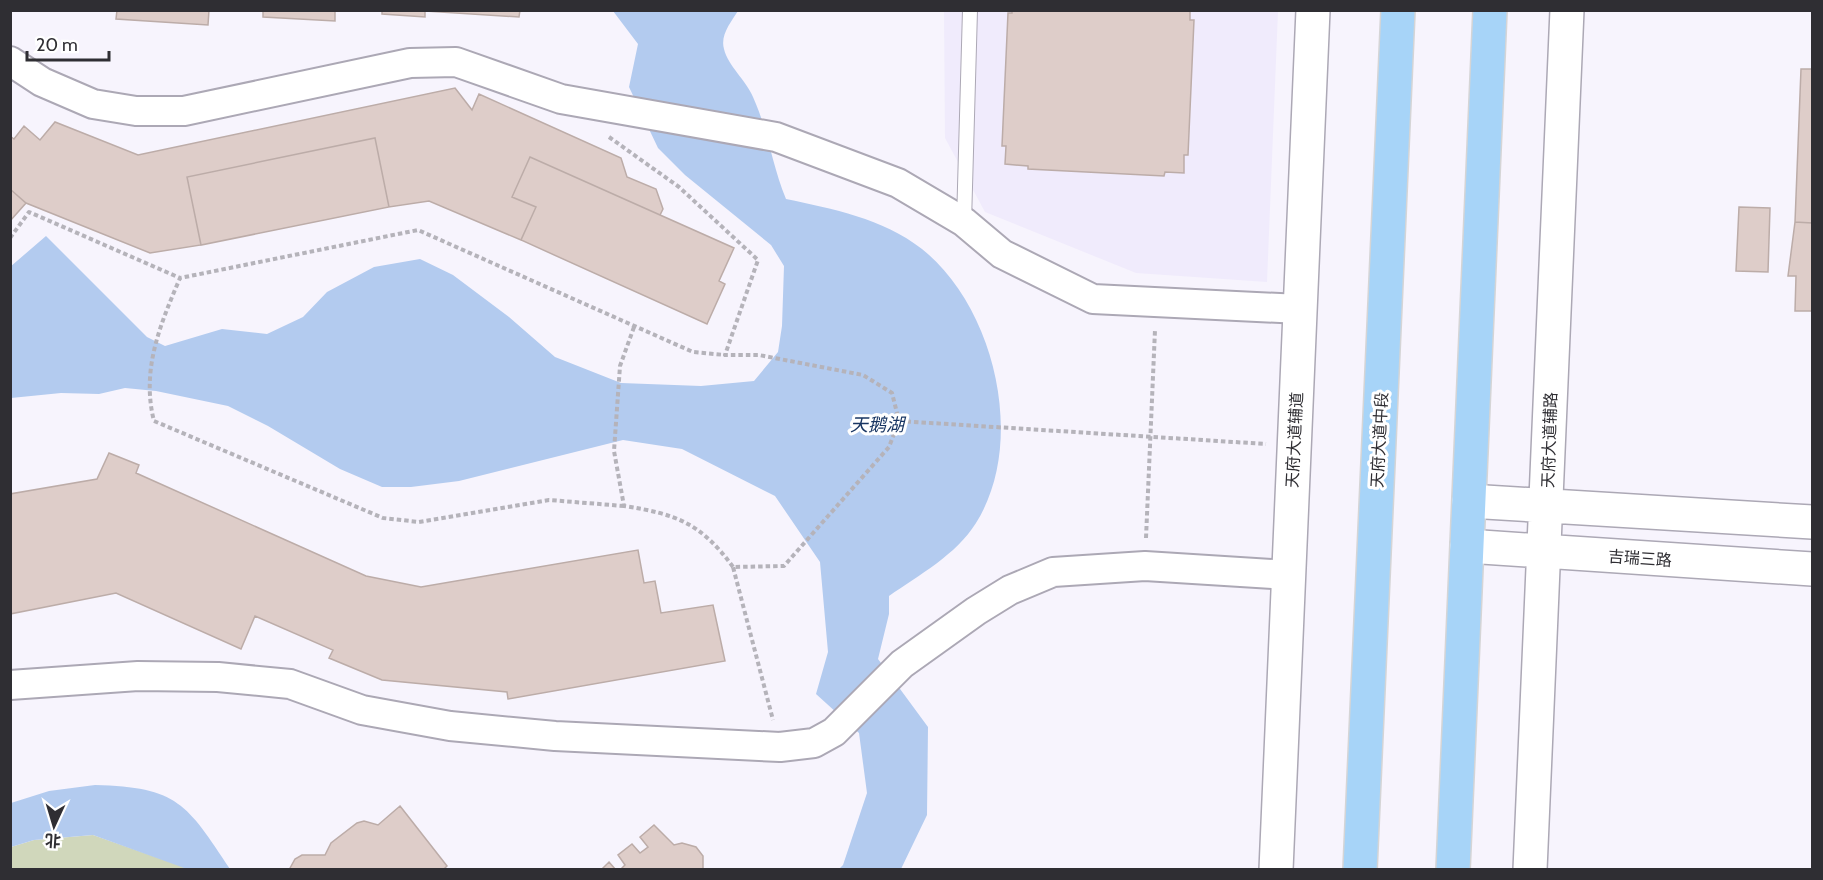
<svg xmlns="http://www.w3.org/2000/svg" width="1823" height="880" viewBox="0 0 1823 880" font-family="Cabin,'Noto Sans SC',sans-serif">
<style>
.built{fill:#f0ebfc}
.green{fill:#d0d7bb}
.water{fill:#b3cbef}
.building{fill:#decdc9;stroke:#bcaca8;stroke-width:1.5}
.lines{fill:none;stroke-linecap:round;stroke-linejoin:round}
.lane-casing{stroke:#aca8b5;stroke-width:16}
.street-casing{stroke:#aca8b5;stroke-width:32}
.secondary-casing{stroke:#aca8b5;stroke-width:36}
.primary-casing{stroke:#d5d5d6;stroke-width:36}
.path{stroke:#b5b3ba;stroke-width:4;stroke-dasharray:4.5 3;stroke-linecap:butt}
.lane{stroke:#fff;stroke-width:14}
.street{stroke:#fff;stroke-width:28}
.secondary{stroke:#fff;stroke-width:33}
.primary{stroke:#a7d4f8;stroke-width:33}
.labels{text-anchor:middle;stroke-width:6;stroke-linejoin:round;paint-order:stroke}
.street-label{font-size:16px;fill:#2f2e33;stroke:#fff}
.water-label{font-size:18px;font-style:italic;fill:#193663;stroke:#fff}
</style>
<rect width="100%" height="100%" fill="#f7f4fd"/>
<path class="built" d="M944 11H1278L1267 282 1136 273 985 212 945 138Z"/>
<path class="green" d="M93 835 187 868V869L11 870V847L34 840Z"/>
<path class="water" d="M613 11H738C731 22 720 35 724 49 728 66 746 80 753 97 768 130 772 165 786 199 833 209 882 218 922 249 995 307 1027 442 976 523 956 555 919 575 889 596V614L878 659 928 727 927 815 901 869H839L843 865 867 793 859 733 816 694 828 652 820 562 775 496 682 449 623 440 459 481 411 487H382L340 469 268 426 228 406 156 391 125 388 99 394 61 393 11 398 10 267 46 236 147 337 165 346 222 329 267 334 303 317 327 292 374 267 420 259 453 275 509 317 555 357 621 383 701 386 754 381 778 352 782 326 784 266 771 245 685 175 658 148 629 87 638 44Z
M95 785C178 787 187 804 230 869H187L93 835 34 840 11 847V803L49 791Z"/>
<path class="building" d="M117 10H209L208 25 116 19Z
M263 10H335V21L263 17Z
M382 10H520L519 17 425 11V17L382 14Z
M1012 10H1190V20H1194L1188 155H1184V173L1165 172 1164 176 1028 169V166L1005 164 1006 146H1002L1008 13H1012Z
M1801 69H1812V223L1795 222Z
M455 88 472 110 479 94 621 158 627 177 656 189 663 209 660 215 530 157 512 197 536 207 521 240 429 201 389 207 375 138 187 177 201 245 150 253 26 203 10 189V136L14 139 24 126 40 140 55 122 138 155Z
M375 138 389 207 201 245 187 177Z
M530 157 734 248 719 281 725 284 707 324 521 240 536 207 512 197Z
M10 189 26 203 10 221Z
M1739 207 1770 208 1768 272 1736 271Z
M1795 222 1812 223V311H1795L1796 276H1788Z
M109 453 139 465 136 473 366 576 421 587 638 550 644 583 655 581 661 613 713 605 725 661 508 699 507 692 382 680 329 658 333 650 255 616 241 649 116 593 10 614V494L97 479Z
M400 806 447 866 443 870H289L295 859 302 855H325L331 843 357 823 364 821 378 825Z
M654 825 674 845 682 843 696 847 703 856V870H620L625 865 618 855 632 844 640 853 648 847 640 837Z
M609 862 616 870H601Z"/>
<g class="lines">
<g class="lane-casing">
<path id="lane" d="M964 222 970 10"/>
</g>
<g class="street-casing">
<path id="street" d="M10 61 42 82 93 104 136 111H184L410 63 456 62 561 99 776 137 898 183 964 222 1002 254 1093 299 1300 309
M10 685 138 676 218 677 290 684 362 710 450 726 555 736 780 747 814 743 834 732 902 664 976 611 1010 590 1053 572 1145 566 1288 575"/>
</g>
<g class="secondary-casing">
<path id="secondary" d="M1469 501 1812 522
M1467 546 1812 569
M1276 870 1313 10
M1530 870 1567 10"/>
</g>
<g class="primary-casing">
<path id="primary" d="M1360 870 1398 10
M1453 870 1490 10"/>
</g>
<path class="path" d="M609 137 679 187 758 260 725 355H759L863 375 892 393 899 421 889 447 784 566 733 567 773 720
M10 238 29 212 180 278
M634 327 620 366 614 451 624 506C676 514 701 523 733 567
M899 421 1266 444
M624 506 549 500 419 522 383 518 154 421C141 370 160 325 180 278L418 230 693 352 725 355
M1146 538 1155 330"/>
<use href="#lane" class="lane"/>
<use href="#street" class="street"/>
<use href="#secondary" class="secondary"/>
<use href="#primary" class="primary"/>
</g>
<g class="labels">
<g class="street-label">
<text transform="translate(1294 440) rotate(-87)" y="6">天府大道辅道</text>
<text transform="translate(1379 440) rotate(-87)" y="6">天府大道中段</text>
<text transform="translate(1549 440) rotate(-88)" y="6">天府大道辅路</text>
<text transform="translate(1640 558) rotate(4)" y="6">吉瑞三路</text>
</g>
<g class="water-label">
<text x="877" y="431">天鹅湖</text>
</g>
</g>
<rect width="1823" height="880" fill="none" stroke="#2f2e33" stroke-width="24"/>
<g transform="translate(54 826) rotate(184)" stroke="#ffffff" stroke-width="4.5" paint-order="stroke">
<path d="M0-4.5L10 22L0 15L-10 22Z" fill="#2f2e33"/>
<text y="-9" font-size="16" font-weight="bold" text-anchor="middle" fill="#2f2e33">北</text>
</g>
<path d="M27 51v9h82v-9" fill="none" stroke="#2f2e33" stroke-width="3"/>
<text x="36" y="51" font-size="18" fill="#2f2e33" stroke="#ffffff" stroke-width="4.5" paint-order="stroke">20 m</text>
</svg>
